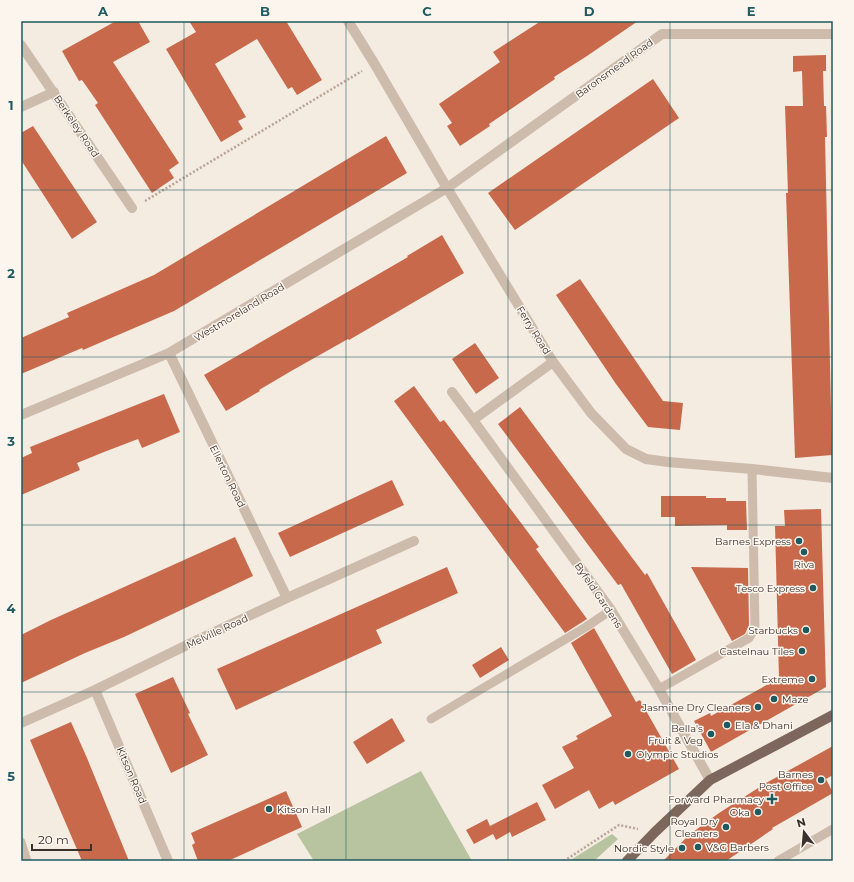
<svg xmlns="http://www.w3.org/2000/svg" width="854" height="882" viewBox="0 0 854 882" font-family="Montserrat,sans-serif">
<style>
.green{fill:#b8c4a0}
.building{fill:#c8694b}
.lines{fill:none;stroke-linecap:round;stroke-linejoin:round}
.path{stroke:#b9a596;stroke-width:2.5;stroke-dasharray:2 2;stroke-linecap:butt}
.service{stroke:#cdbbac;stroke-width:9}
.minor{stroke:#cdbbac;stroke-width:10}
.tertiary{stroke:#cdbbac;stroke-width:10}
.primary{stroke:#7d675c;stroke-width:10}
.grid{fill:none;stroke:#1f5a5e;stroke-width:1;stroke-opacity:0.55}
.poi-dot{fill:#1f5a5e;stroke:#fbf5ee;stroke-width:1.5}
.labels{text-anchor:middle;stroke-width:3;stroke-linejoin:round;paint-order:stroke}
.street-label{font-size:10px;fill:#3b302b;stroke:#fbf5ee}
.poi-label{font-size:10px;fill:#3b302b;stroke:#fbf5ee;text-anchor:end}
.neatline{fill:none;stroke:#1f5a5e;stroke-width:1.5}
.grid-label{font-size:13px;text-anchor:middle;font-weight:bold;fill:#1f5a5e}
</style>
<rect width="100%" height="100%" fill="#f4ebe1"/>
<path class="green" d="M421 771 472 861H314L297 834Z
M612 834 618 839 594 861H569Z"/>
<path class="building" d="M116 21H138L150 42 113 62 179 163 169 170 174 178 152 193 95 105 98 103 82 80 79 81 62 51Z
M189 21H286L322 80 297 95 292 87 288 89 257 39 215 64 246 117 238 121 243 129 221 142 166 49 196 32Z
M541 21H638L587 56 554 77 555 79 489 124 490 126 460 146 447 126 452 123 439 104 500 62 493 52Z
M826 55V71H823L824 106H826L827 137H825L832 455 795 458 786 193H788L785 106H803L802 71 793 72V56Z
M653 79 679 118 515 230 488 193Z
M33 126 97 222 72 239 21 160V133Z
M386 136 407 173 174 311 83 350 82 348 21 374V338L69 317 67 313 154 275Z
M442 235 464 273 349 340 348 339 293 370 259 390 260 391 226 411 204 375 408 257 407 256Z
M580 279 663 401 683 403 680 430 648 427 616 384 556 295Z
M475 343 499 378 476 394 452 359Z
M414 386 440 422 444 420 539 547 536 549 587 619 565 633 394 401Z
M164 394 180 432 142 448 138 439 104 452 77 463 80 470 21 495V458L32 453 30 447Z
M520 407 645 575 647 573 696 660 672 674 621 584 618 585 498 424Z
M392 480 404 505 290 557 278 533Z
M661 496H706V498H726V501H746L747 530H727V525L675 526V517H661Z
M821 509 826 687 711 752 694 721 710 713 711 716 779 678 775 526H785L784 510Z
M235 537 253 576 124 637 85 653 21 683V635L51 620Z
M447 567 458 593 376 630 382 643 236 710 217 669Z
M691 567 748 568 749 625 745 634 732 641Z
M594 628 636 702 640 700 679 769 615 805 613 801 599 809 589 790 555 809 542 785 574 768 562 747 578 739 576 736 612 716 571 643Z
M501 647 509 660 480 678 472 665Z
M173 677 190 713 188 714 208 755 171 773 135 694Z
M392 718 405 741 367 764 353 742Z
M71 722 87 758 129 861H82L30 740Z
M833 746V775L826 779 833 793 772 828 773 829 726 861H663L689 835 719 813 766 783Z
M286 791 302 827 228 861H198L192 845 195 843 191 833Z
M537 802 546 820 512 837 510 832 496 840 493 834 474 844 466 830 487 819 490 826Z"/>
<g class="lines">
<path class="path" d="M145 201 362 71
M564 861 619 825 638 829"/>
<path class="service" d="M659 689 749 638 755 628 752 469
M431 719 586 627 611 610
M21 842 27 861
M778 861 833 829"/>
<path class="minor" d="M21 45 132 208
M21 107 54 92
M169 353 287 598
M553 362 473 420 611 610 659 689 710 780
M452 392 473 420
M21 415 169 353 447 188 662 34H833
M95 690 168 861
M21 723 95 690 189 644 287 598 414 541"/>
<path class="tertiary" d="M348 21 374 63 447 188 553 362 591 413 626 449 646 459 668 462 752 469 833 478"/>
<path class="primary" d="M627 861 655 832 710 780 833 715"/>
</g>
<path class="grid" d="M184 21V861M346 21V861M508 21V861M670 21V861M21 190H833M21 357H833M21 525H833M21 692H833"/>
<g class="poi-dot">
<circle cx="799" cy="541" r="4"/>
<circle cx="804" cy="552" r="4"/>
<circle cx="813" cy="588" r="4"/>
<circle cx="806" cy="630" r="4"/>
<circle cx="802" cy="651" r="4"/>
<circle cx="812" cy="679" r="4"/>
<circle cx="774" cy="699" r="4"/>
<circle cx="758" cy="707" r="4"/>
<circle cx="727" cy="725" r="4"/>
<circle cx="711" cy="734" r="4"/>
<circle cx="628" cy="754" r="4"/>
<circle cx="821" cy="780" r="4"/>
<path d="M770 793h4v4h4v4h-4v4h-4v-4h-4v-4h4z"/>
<circle cx="269" cy="809" r="4"/>
<circle cx="758" cy="812" r="4"/>
<circle cx="726" cy="827" r="4"/>
<circle cx="698" cy="847" r="4"/>
<circle cx="682" cy="848" r="4"/>
</g>
<g class="labels">
<g class="street-label">
<text transform="translate(614 68) rotate(-36)" y="4">Baronsmead Road</text>
<text transform="translate(77 126) rotate(56)" y="4">Berkeley Road</text>
<text transform="translate(239 312) rotate(-31)" y="4">Westmoreland Road</text>
<text transform="translate(534 330) rotate(58)" y="4">Ferry Road</text>
<text transform="translate(228 476) rotate(64)" y="4">Ellerton Road</text>
<text transform="translate(599 595) rotate(56)" y="4">Byfeld Gardens</text>
<text transform="translate(217 631) rotate(-25)" y="4">Melville Road</text>
<text transform="translate(132 775) rotate(67)" y="4">Kitson Road</text>
</g>
<g class="poi-label">
<text x="791" y="545">Barnes Express</text>
<text x="804" y="568" text-anchor="middle">Riva</text>
<text x="805" y="592">Tesco Express</text>
<text x="798" y="634">Starbucks</text>
<text x="794" y="655">Castelnau Tiles</text>
<text x="804" y="683">Extreme</text>
<text x="782" y="703" text-anchor="start">Maze</text>
<text x="750" y="711">Jasmine Dry Cleaners</text>
<text x="735" y="729" text-anchor="start">Ela &amp; Dhani</text>
<text x="703" y="732">Bella's<tspan x="703" dy="12">Fruit &amp; Veg</tspan></text>
<text x="636" y="758" text-anchor="start">Olympic Studios</text>
<text x="813" y="778">Barnes<tspan x="813" dy="12">Post Office</tspan></text>
<text x="764" y="803">Forward Pharmacy</text>
<text x="277" y="813" text-anchor="start">Kitson Hall</text>
<text x="750" y="816">Oka</text>
<text x="718" y="825">Royal Dry<tspan x="718" dy="12">Cleaners</tspan></text>
<text x="706" y="851" text-anchor="start">V&amp;G Barbers</text>
<text x="674" y="852">Nordic Style</text>
</g>
</g>
<rect width="854" height="882" fill="none" stroke="#fbf5ee" stroke-width="44"/>
<g transform="translate(804 832) rotate(344)" stroke="#fbf5ee" stroke-width="3" paint-order="stroke">
<path d="M0-3L7 15L0 10L-7 15Z" fill="#3b302b"/>
<text y="-6" font-size="11" font-weight="bold" text-anchor="middle" fill="#3b302b">N</text>
</g>
<path d="M32 844v6h59v-6" fill="none" stroke="#3b302b" stroke-width="2"/>
<text x="38" y="844" font-size="12" fill="#3b302b" stroke="#fbf5ee" stroke-width="3" paint-order="stroke">20 m</text>
<rect x="22" y="22" width="810" height="838" class="neatline"/>
<g class="grid-label">
<text x="103" y="16">A</text>
<text x="265" y="16">B</text>
<text x="427" y="16">C</text>
<text x="589" y="16">D</text>
<text x="751" y="16">E</text>
<text x="11" y="110">1</text>
<text x="11" y="278">2</text>
<text x="11" y="446">3</text>
<text x="11" y="613">4</text>
<text x="11" y="781">5</text>
</g>
</svg>
